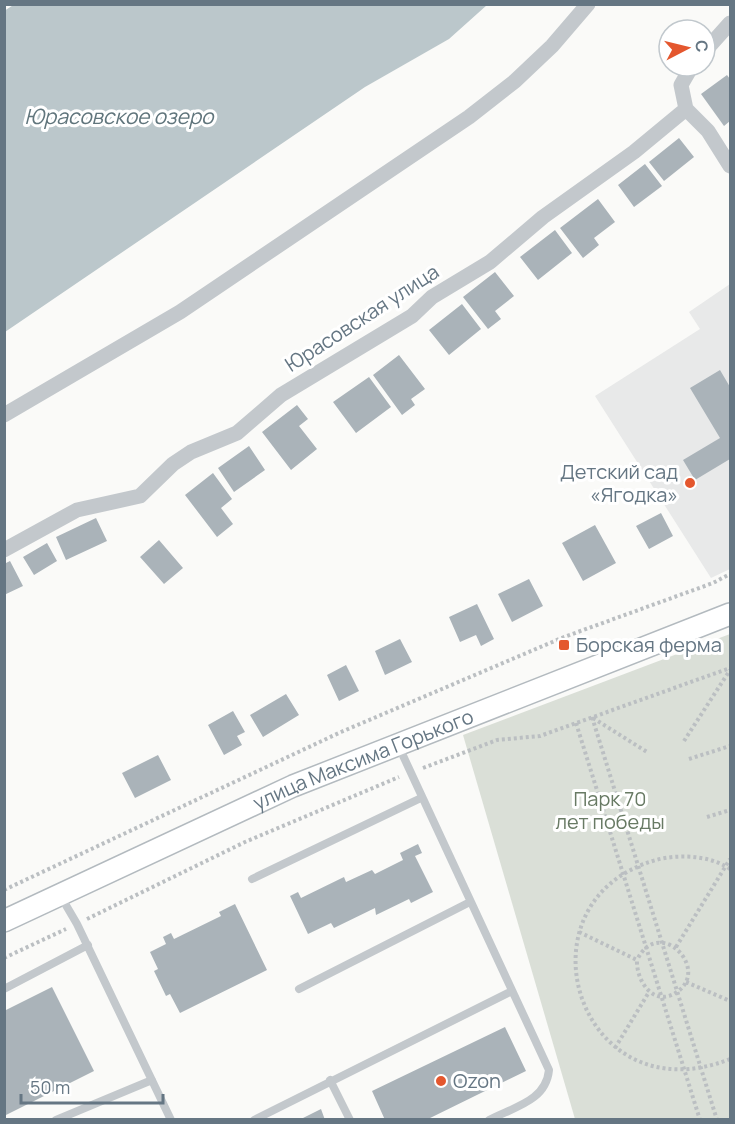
<svg xmlns="http://www.w3.org/2000/svg" width="735" height="1124" viewBox="0 0 735 1124" font-family="Manrope,sans-serif">
<style>
.built{fill:#e8e9e9}
.green{fill:#dadfd7}
.water{fill:#bbc7cb}
.building{fill:#aab3b9}
.lines{fill:none;stroke-linecap:round;stroke-linejoin:round}
.secondary-casing{stroke:#b3babf;stroke-width:24}
.path{stroke:#bbbfc2;stroke-width:4;stroke-dasharray:3 3;stroke-linecap:butt}
.lane{stroke:#c3c8cc;stroke-width:8}
.street{stroke:#c3c8cc;stroke-width:15}
.secondary{stroke:#fff;stroke-width:21}
.poi-dot{fill:#e4572e;stroke:#fff;stroke-width:2}
.labels{text-anchor:middle;stroke-width:6;stroke-linejoin:round;paint-order:stroke}
.street-label{font-size:20px;fill:#657683;stroke:#fff}
.poi-label{font-size:20px;fill:#657683;stroke:#fff;text-anchor:start}
.park-label{font-size:20px;fill:#687a64;stroke:#fff}
.water-label{font-size:21px;font-style:italic;fill:#60757c;stroke:#fff}
</style>
<rect width="100%" height="100%" fill="#fafaf8"/>
<path class="built" d="M730 284V569L711 578 595 396 700 329 689 312Z"/>
<path class="green" d="M730 634V1119H575L463 735Z"/>
<path class="water" d="M15 4H487V5L449 39 365 87 5 332 4 11Z"/>
<path class="building" d="M727 75 730 79V121L724 126 701 94Z
M679 138 694 157 664 181 649 162Z
M645 164 662 186 634 207 618 185Z
M598 199 615 222 594 238 599 245 583 258 560 228Z
M555 230 572 253 538 280 520 257Z
M495 272 514 296 495 311 501 319 488 329 463 297Z
M462 304 481 329 449 355 429 330Z
M399 355 425 389 411 399 415 405 402 415 373 375Z
M720 370 730 387V459L695 480 683 460 720 438 690 388Z
M369 377 391 407 356 433 333 402Z
M297 405 308 419 299 426 317 449 291 470 262 432Z
M249 446 265 470 234 492 218 468Z
M213 473 232 499 221 508 233 524 217 537 185 495Z
M661 513 673 536 649 549 636 526Z
M96 518 107 541 66 560 56 537Z
M595 525 616 563 583 581 562 543Z
M159 540 183 568 164 584 140 557Z
M47 543 57 561 34 575 23 557Z
M10 561 23 586 4 595V564Z
M529 579 543 606 512 622 498 594Z
M477 604 494 639 481 646 476 635 460 642 449 617Z
M400 639 412 662 385 675 375 651Z
M346 665 359 691 339 701 327 675Z
M286 694 299 715 263 737 250 715Z
M233 711 245 732 237 736 242 745 224 755 208 725Z
M158 755 171 780 135 798 122 773Z
M418 844 422 853 415 856 433 892 411 903 409 899 376 915 375 908 334 928 331 923 308 934 290 896 298 892 301 898 344 877 346 882 372 870 375 874 403 860 400 853Z
M235 904 267 970 180 1013 170 994 166 996 154 971 158 969 150 952 166 944 163 937 171 933 174 939 221 916 219 912Z
M52 987 94 1071 4 1116V1011Z
M505 1027 526 1071 426 1120H385L372 1091Z
M321 1109 325 1120H299Z"/>
<g class="lines">
<g class="secondary-casing">
<g id="secondary">
<path id="s1" d="M4 921 293 786 730 614"/>
</g>
</g>
<path class="path" d="M592 717 717 1120
M593 718 647 752
M576 723 700 1120
M684 741 730 670
M689 759 730 746
M423 768 497 740 540 736 730 668
M707 817 730 810
M730 869C710 855 678 854 656 860 511 901 578 1119 730 1059
M4 890 341 732 564 637 713 583 730 574
M87 919 245 842 399 777
M579 932 637 960C636 981 654 1008 677 992 711 969 659 915 637 960
M676 947 730 859
M4 958 66 929
M686 982 730 1001
M615 1048 649 992"/>
<path class="lane" d="M399 747 549 1070C546 1101 514 1107 489 1120
M252 879 421 798
M60 895 77 924 171 1120
M4 989 88 945
M299 989 470 902
M330 1080 350 1120
M56 1120 152 1080
M254 1120 512 991"/>
<path class="street" d="M705 51 730 23
M686 109 708 131 730 166
M686 109 681 85 692 66
M4 415 180 312 469 117 515 81 552 46 588 4
M4 550 77 510 140 496 173 464 191 452 237 433 281 395 412 316 432 297 490 262 543 217 634 152 686 109"/>
<use href="#secondary" class="secondary"/>
</g>
<g class="poi-dot">
<circle cx="690" cy="483" r="6"/>
<rect x="558" y="639" width="12" height="12" rx="3"/>
<circle cx="441" cy="1081" r="6"/>
</g>
<g class="labels">
<g class="street-label">
<text transform="translate(362 318) rotate(-33)" y="7">Юрасовская улица</text>
<text dy="7" stroke="none"><textPath href="#s1" startOffset="394">улица Максима Горького</textPath></text>
</g>
<g class="poi-label">
<text x="678" y="479" text-anchor="end">Детский сад<tspan x="678" dy="23">«Ягодка»</tspan></text>
<text x="576" y="652">Борская ферма</text>
<text x="453" y="1088">Ozon</text>
</g>
<g class="park-label">
<text x="610" y="806">Парк 70<tspan x="610" dy="23">лет победы</tspan></text>
</g>
<g class="water-label">
<text x="119" y="124">Юрасовское озеро</text>
</g>
</g>
<rect width="735" height="1124" fill="none" stroke="#657683" stroke-width="12"/>
<g transform="translate(687 48) rotate(83)"><circle r="28" fill="#ffffff" stroke="#c1c8cd" stroke-width="1.5"/>
<path d="M0-4.5L10 22L0 15L-10 22Z" fill="#e4572e"/>
<text y="-9" font-size="16" font-weight="bold" text-anchor="middle" fill="#657683">С</text>
</g>
<path d="M21 1094v9h142v-9" fill="none" stroke="#657683" stroke-width="3"/>
<text x="30" y="1094" font-size="18" fill="#657683" stroke="#ffffff" stroke-width="4.5" paint-order="stroke">50 m</text>
</svg>
